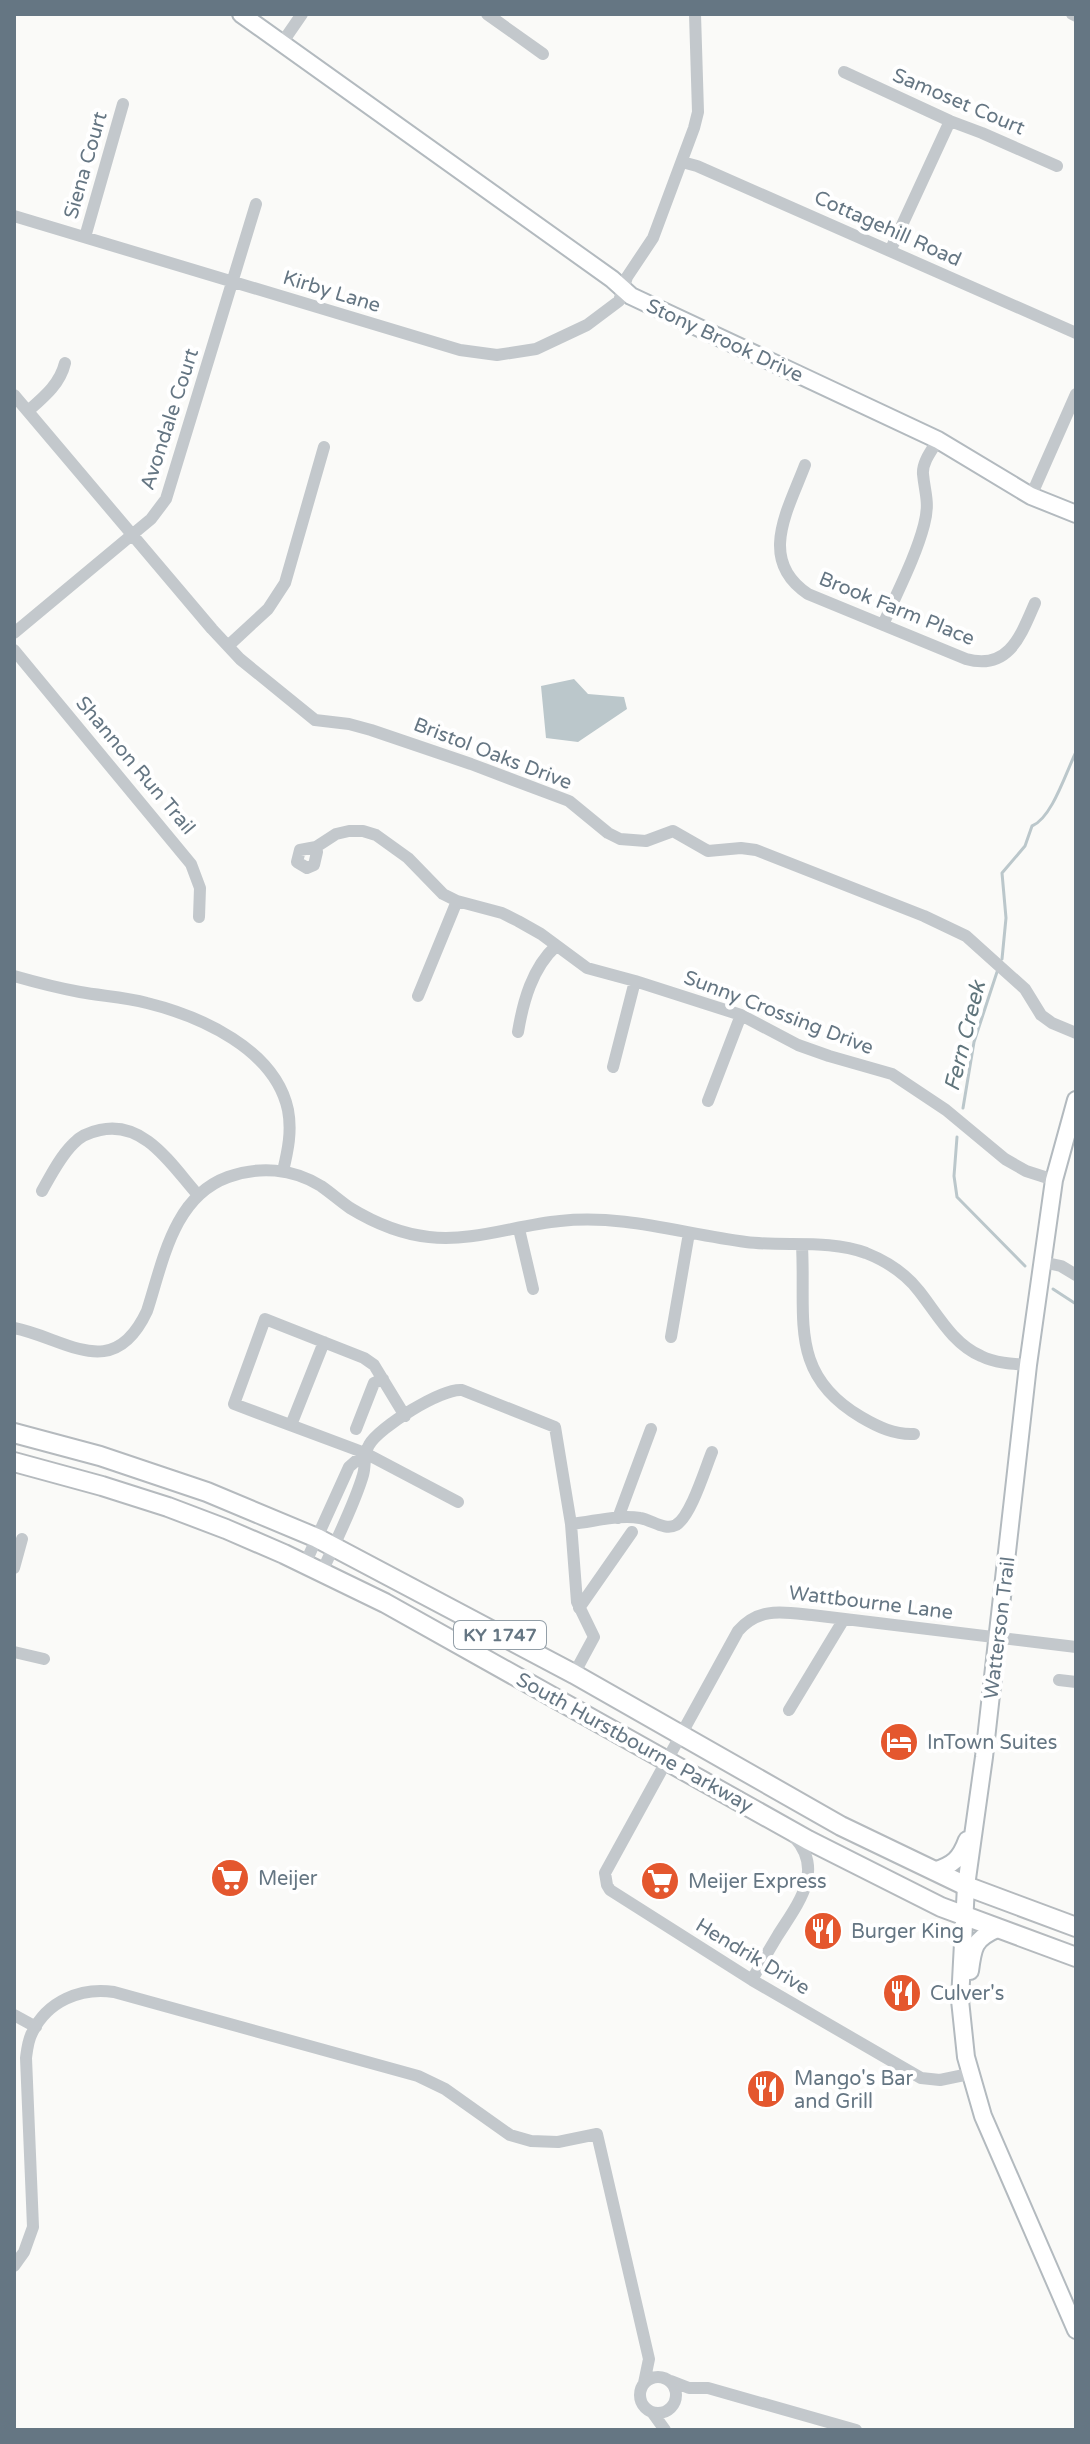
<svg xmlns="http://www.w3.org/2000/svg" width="1090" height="2444" viewBox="0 0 1090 2444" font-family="'Varela Round',sans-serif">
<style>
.water{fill:#bbc7cb}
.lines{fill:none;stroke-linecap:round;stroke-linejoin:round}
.stream{stroke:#bbc7cb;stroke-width:3}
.secondary-casing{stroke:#b3babf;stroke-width:20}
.primary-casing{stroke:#b5babe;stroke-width:22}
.street{stroke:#c3c8cc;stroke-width:12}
.secondary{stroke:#fff;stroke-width:16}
.primary{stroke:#fff;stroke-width:18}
.labels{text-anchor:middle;stroke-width:8;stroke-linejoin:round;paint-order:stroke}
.shield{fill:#fff;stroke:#939fa8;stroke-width:2}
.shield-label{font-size:18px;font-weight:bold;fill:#657683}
.street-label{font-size:20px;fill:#657683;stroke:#fff}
.poi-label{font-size:20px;fill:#657683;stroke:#fff;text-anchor:start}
.water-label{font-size:22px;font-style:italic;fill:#60757c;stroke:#fff}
</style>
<rect width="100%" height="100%" fill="#fafaf8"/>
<path class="water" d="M574 679 588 694 624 697 627 709 578 742 546 738 541 686Z"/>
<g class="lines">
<path class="stream" d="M1002 959 1006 918 1002 873 1025 846 1032 826C1052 818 1066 772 1076 752
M963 1108 974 1042 997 972
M957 1137 954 1176 957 1197 1025 1266
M1053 1289 1076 1304"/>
<g class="secondary-casing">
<path id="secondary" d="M241 14 612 279 631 296 938 440 1031 496 1076 514
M1076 1100 1054 1180 1028 1365 984 1757 966 1886 960 2000 966 2057 983 2116 1076 2330
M934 1871C953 1865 960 1859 967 1840
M970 1971C973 1947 974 1939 997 1929"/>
</g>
<g class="primary-casing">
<path id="primary" d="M14 1433 100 1456 207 1492 317 1538 574 1674 841 1826 966 1886 1076 1927
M14 1462 102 1486 168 1507 226 1529 284 1554 385 1603 808 1840 941 1907 1076 1957"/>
</g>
<path class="street" d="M487 14 543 54
M1072 14 1076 16
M282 43 302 14
M844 72 950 121 982 133 1057 166
M682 162 697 166 1076 333
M14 216 460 350 497 355 536 349 587 325 619 301 627 277 653 238 694 128 698 112 695 14
M85 237 123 104
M890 251 950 121
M14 395 212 629 240 659 315 720 349 724 371 730 471 764 569 801 608 833 620 839 646 841 673 831 708 851 741 848 756 850 924 916 966 936 1025 989 1041 1015 1052 1023 1076 1033
M28 411C44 397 60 384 65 363
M805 465C788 510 757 560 808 594L966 659C1009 671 1021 635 1035 603
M1031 496 1076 394
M883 625C897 592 915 559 924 525 930 502 925 495 923 474 922 462 932 450 938 440
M14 633 151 519 166 499 256 204
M228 646 268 609 285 583 324 447
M14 650 191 864 200 888 199 917
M316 847 317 852 314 865 307 868 297 862 300 850 316 847 336 834 349 831H363L376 835 408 858 443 894 457 901 502 913 518 921 541 934 587 968 635 981 741 1015 798 1045 829 1056 892 1074 946 1110 1005 1159 1026 1171 1054 1180
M14 976C35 982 58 988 80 992 102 996 125 997 147 1003 200 1016 275 1049 288 1110 292 1131 288 1150 283 1171
M418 996 457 901
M518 1032C523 1002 532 968 556 946
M613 1067 635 981
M708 1101 741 1015
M42 1191C51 1175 60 1157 73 1144 80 1136 90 1132 100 1130 145 1120 172 1166 198 1195
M519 1229 533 1289
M802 1246C806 1319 788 1374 861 1417 878 1427 895 1435 914 1434
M1042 1262 1061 1266 1076 1275
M14 1328C66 1338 113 1384 147 1311 163 1262 173 1197 228 1177 259 1166 292 1168 321 1186 331 1193 340 1201 350 1208 373 1222 401 1234 429 1237 474 1242 516 1225 560 1221 624 1214 683 1234 746 1242 785 1247 828 1239 866 1253 886 1261 906 1274 919 1291 938 1315 952 1343 981 1356 995 1363 1013 1364 1028 1365
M671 1337 689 1233
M405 1416 374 1365 364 1358 265 1319 234 1404 365 1453 458 1502
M291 1425 324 1342
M356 1429 374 1383 383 1379
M618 1518 651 1429
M571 1524C593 1522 619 1514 640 1518 652 1520 665 1531 676 1525 691 1516 705 1469 712 1452
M305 1564 349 1467 365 1453
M14 1568 22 1539
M322 1572C335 1542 354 1506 363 1475 366 1465 363 1455 369 1445 379 1427 442 1388 462 1390L555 1427 571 1524 577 1602 594 1637 574 1674
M579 1608 632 1532
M14 1652 44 1659
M1059 1680 1076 1682
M789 1710 844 1619
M752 1980C760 1965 769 1950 778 1935 797 1905 825 1871 795 1838
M14 2015 36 2027
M969 2074 940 2080 921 2078 752 1980 610 1890 607 1885 605 1873 738 1631C759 1607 782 1612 812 1615L1076 1647
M14 2266 24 2252 33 2227 26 2058C27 2050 28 2040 32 2033 47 2001 81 1987 114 1992L418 2076 445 2089 510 2135 531 2141 558 2142 597 2134 649 2359 644 2383
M640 2395a18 18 0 1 1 36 0a18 18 0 1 1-36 0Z
M671 2381 689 2388H708L856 2430
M652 2412 665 2430"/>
<use href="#secondary" class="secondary"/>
<use href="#primary" class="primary"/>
</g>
<defs>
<g id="hotel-disc" transform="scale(2)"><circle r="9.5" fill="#e4572e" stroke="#fff"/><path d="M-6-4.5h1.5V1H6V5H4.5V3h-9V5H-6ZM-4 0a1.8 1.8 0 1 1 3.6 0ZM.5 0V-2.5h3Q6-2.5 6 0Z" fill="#fff"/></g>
<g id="supermarket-disc" transform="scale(2)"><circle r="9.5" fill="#e4572e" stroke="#fff"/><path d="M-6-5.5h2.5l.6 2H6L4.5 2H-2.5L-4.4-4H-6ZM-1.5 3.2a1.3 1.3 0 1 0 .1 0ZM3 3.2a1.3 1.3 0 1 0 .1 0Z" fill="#fff"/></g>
<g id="restaurant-disc" transform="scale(2)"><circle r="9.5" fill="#e4572e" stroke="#fff"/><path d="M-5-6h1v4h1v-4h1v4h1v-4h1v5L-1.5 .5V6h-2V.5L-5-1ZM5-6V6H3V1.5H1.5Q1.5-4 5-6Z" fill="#fff"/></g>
</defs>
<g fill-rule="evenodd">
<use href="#hotel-disc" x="899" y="1742"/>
<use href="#supermarket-disc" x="230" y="1878"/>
<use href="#supermarket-disc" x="660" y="1881"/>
<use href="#restaurant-disc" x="823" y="1931"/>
<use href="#restaurant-disc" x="902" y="1993"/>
<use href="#restaurant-disc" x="766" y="2089"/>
</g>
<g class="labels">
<rect class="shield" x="454" y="1621" width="92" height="28" rx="6"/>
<g class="shield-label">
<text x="500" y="1641">KY 1747</text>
</g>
<g class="street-label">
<text transform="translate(959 101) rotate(23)" y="7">Samoset Court</text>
<text transform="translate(85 165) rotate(-74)" y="7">Siena Court</text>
<text transform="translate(888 228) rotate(24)" y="7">Cottagehill Road</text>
<text transform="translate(332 291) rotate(17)" y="7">Kirby Lane</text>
<text transform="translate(725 340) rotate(25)" y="7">Stony Brook Drive</text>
<text transform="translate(169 419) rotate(-72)" y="7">Avondale Court</text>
<text transform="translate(897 608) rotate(22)" y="7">Brook Farm Place</text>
<text transform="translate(493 753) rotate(21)" y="7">Bristol Oaks Drive</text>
<text transform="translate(136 765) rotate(50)" y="7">Shannon Run Trail</text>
<text transform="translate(779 1012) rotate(21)" y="7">Sunny Crossing Drive</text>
<text transform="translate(871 1602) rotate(7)" y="7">Wattbourne Lane</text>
<text transform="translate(999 1628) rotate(-83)" y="7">Watterson Trail</text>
<text transform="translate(635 1742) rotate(29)" y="7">South Hurstbourne Parkway</text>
<text transform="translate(753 1956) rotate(31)" y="7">Hendrik Drive</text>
</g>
<g class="poi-label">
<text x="927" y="1749">InTown Suites</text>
<text x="258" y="1885">Meijer</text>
<text x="688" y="1888">Meijer Express</text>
<text x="851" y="1938">Burger King</text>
<text x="930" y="2000">Culver's</text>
<text x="794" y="2085">Mango's Bar<tspan x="794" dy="23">and Grill</tspan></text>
</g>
<g class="water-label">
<text transform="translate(964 1036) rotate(-76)" y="8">Fern Creek</text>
</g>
</g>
<rect width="1090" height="2444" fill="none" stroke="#657683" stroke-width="32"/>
</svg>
